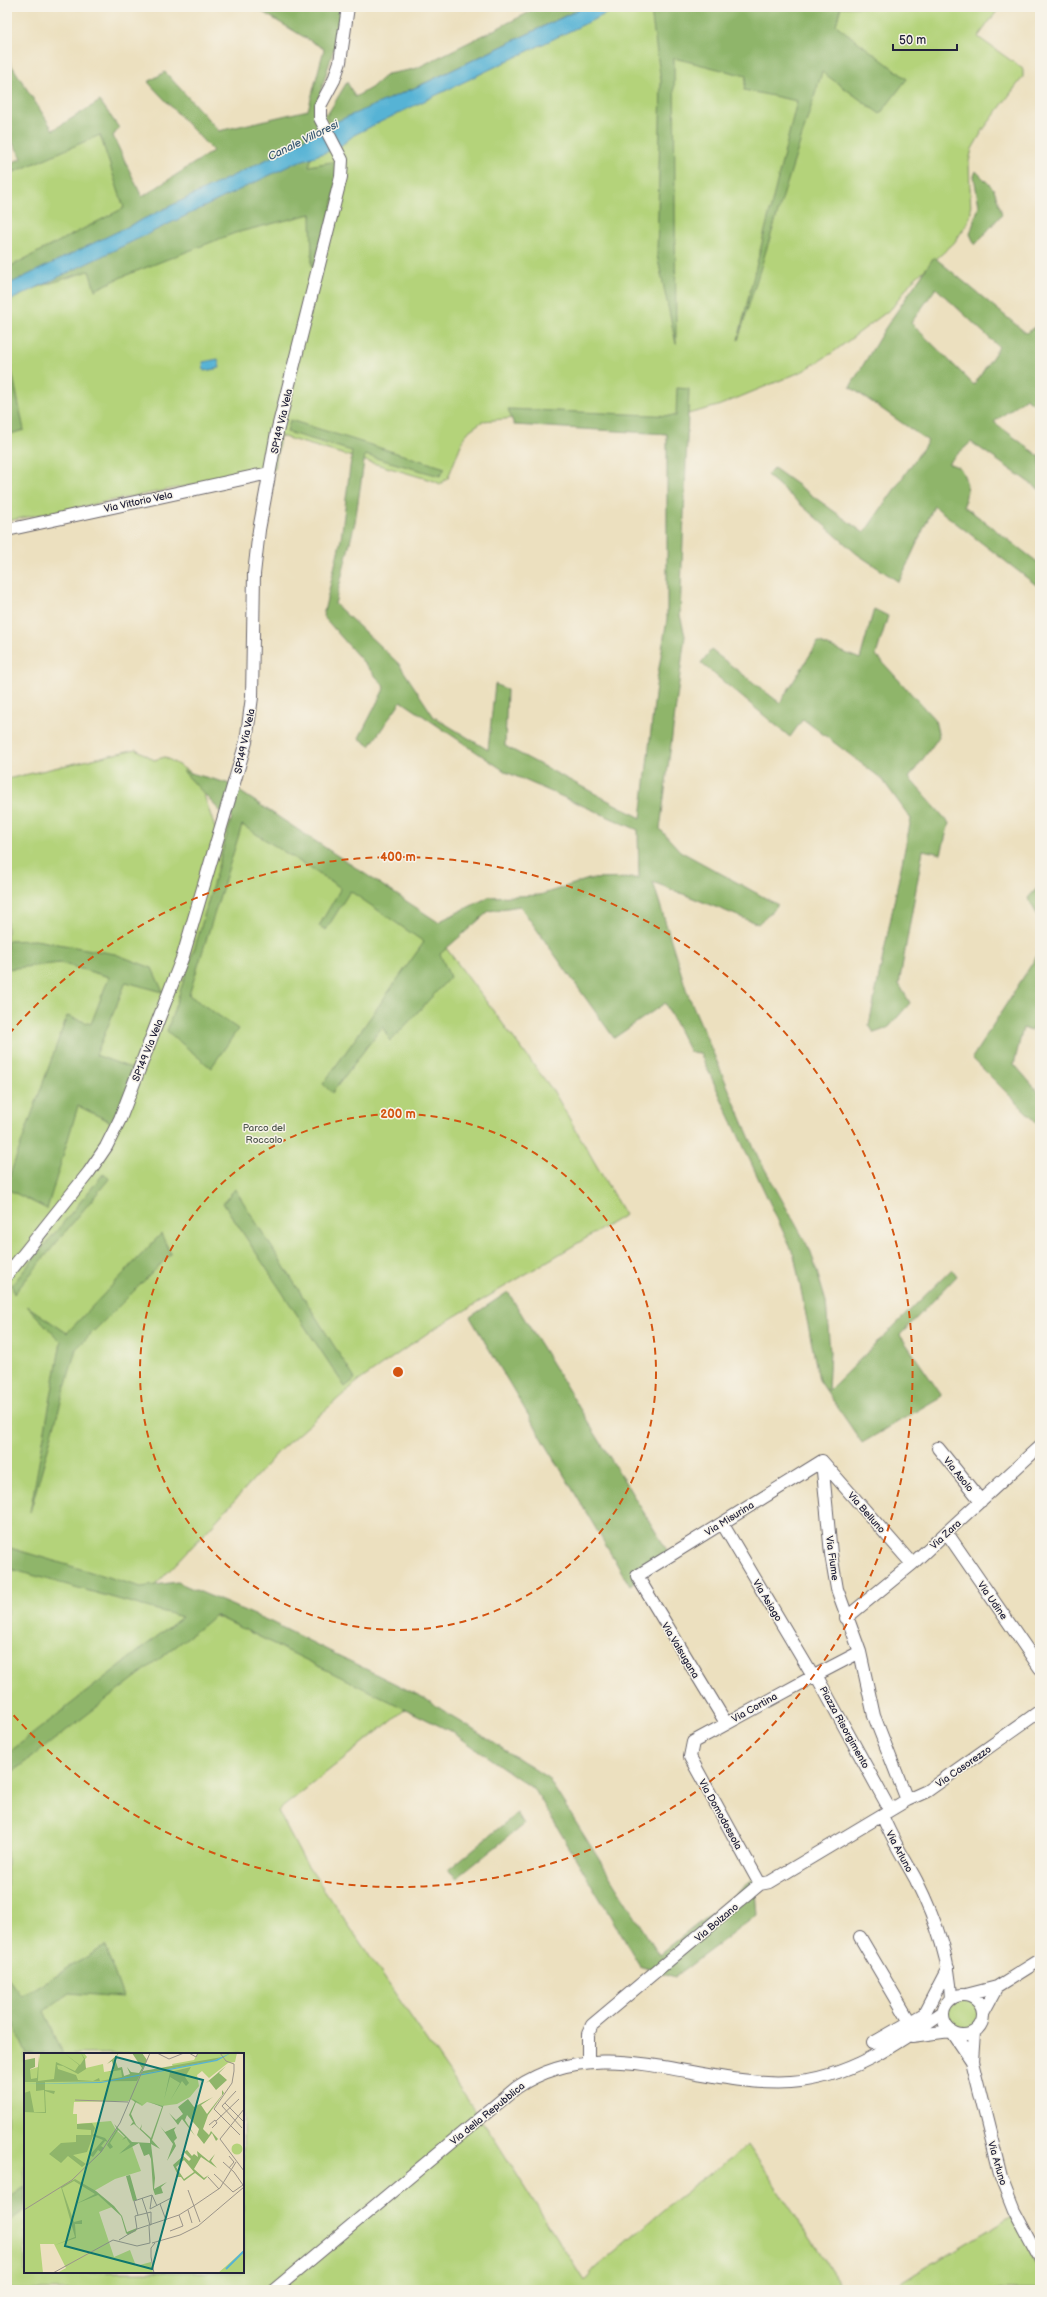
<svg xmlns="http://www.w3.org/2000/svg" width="1047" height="2297" viewBox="0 0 1047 2297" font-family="'Balsamiq Sans',sans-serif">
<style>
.green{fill:#b4d37a;stroke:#6b7a5a;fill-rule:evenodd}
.forest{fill:#8fb56a;stroke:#586c52;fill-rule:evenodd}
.water{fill:#57b3d5;stroke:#3c6a88}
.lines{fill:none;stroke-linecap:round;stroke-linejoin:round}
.minor-casing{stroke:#696469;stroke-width:14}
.minor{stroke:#fff;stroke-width:12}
.ring{fill:none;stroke:#d45411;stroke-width:2;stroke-dasharray:7 5}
.labels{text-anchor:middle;stroke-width:3;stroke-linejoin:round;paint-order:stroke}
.street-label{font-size:10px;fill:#22223b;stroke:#f7f3e8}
.park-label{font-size:10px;fill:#4e574e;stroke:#f7f3e8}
.water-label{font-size:11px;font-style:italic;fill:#355571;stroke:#f7f3e8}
.inset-river{fill:none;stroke:#57b3d5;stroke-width:2}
.inset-road{fill:none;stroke:#9b948a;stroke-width:1}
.view{fill:#0f766e;fill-opacity:0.15;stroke:#0f766e;stroke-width:2}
.inset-edge{fill:none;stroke:#22223b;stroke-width:2}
.centre{fill:#d45411;stroke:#f7f3e8;stroke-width:2}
.ring-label{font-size:12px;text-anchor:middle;font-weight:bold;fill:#d45411;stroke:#f7f3e8;stroke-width:3;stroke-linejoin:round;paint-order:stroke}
</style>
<rect width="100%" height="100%" fill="#f7f3e8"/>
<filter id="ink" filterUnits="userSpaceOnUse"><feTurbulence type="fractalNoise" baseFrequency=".025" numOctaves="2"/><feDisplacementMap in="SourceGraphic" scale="8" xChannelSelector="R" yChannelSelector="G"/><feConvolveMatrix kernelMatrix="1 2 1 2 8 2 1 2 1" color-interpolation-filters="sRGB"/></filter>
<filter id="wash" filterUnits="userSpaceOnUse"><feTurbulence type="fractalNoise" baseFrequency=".012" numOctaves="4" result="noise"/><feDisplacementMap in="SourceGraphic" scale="16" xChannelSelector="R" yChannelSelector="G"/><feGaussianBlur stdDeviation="0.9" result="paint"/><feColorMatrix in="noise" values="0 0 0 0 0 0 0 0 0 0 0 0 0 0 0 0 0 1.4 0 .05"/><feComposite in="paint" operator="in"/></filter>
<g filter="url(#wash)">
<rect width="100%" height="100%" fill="#ece0bf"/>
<path class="green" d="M554 7H1000L978 37 1023 69V77L983 130 972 149 969 162 971 213 967 224 954 243 911 282 892 308 832 353 803 371 718 406 669 419 526 417 483 421 470 430 464 437 448 478 440 484 434 481 280 436 275 469 7 521V168L99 127 128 207 276 134 382 90Z
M136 749 154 760 165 757 198 777 215 828 243 816 434 932 554 1092 625 1215 432 1330 356 1383 280 1450 206 1532 149 1592 164 1594 227 1621 407 1708 278 1811 302 1857 497 2143 584 2281 595 2268 670 2204 748 2145 845 2290H7V779ZM25 2054H243V2272H25Z
M945 2016a18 18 0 1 1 36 0a18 18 0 1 1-36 0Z
M1012 2216 1040 2270V2290H888Z"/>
<path class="forest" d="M254 7H345L343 19 318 100 320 127 309 166 342 160 319 267 312 266 311 214 235 233 124 276 95 290 89 271 7 297V268L124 208 100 135 7 175V165L22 158 7 134V58L53 130 100 101 119 128 113 136 142 197 213 151 148 82 165 72 219 131 308 110 324 49Z
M530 7H584L421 85 339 122 331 124 326 117 347 82 355 97 371 88 387 74 415 69 530 12Z
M658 7H841L836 25 907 79 880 114 822 72 738 340 797 101 744 90 746 76 674 58 676 344 657 255 661 81 651 11Z
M976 171 994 189 1002 214 975 245 970 234 979 206 974 176Z
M934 257 1026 333 1040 324V408L1026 398 994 422 1040 457V490L971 442 948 463 960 468C969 482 967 492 964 506L1040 564V588L934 506 899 582 857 554 767 475 774 468 864 533 928 441 850 387 884 330ZM936 288 999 347 974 385 911 323Z
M7 347 24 430 7 435Z
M677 388 689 389 680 615 685 636 660 829 680 851 778 905 758 924 653 882 687 992 757 1155 811 1252 826 1302 830 1352 828 1391 952 1269 957 1276 900 1335 942 1396 862 1443 819 1380 794 1255 700 1053 690 1052 665 1003 614 1038 520 906 489 911 440 954 450 977 391 1041 382 1027 332 1093 323 1084 424 942 350 891 326 930 319 926 341 888 242 825 189 995 238 1029 211 1068 167 1031 199 934 232 817 219 810 183 771 227 783 438 922 489 897 540 895 589 879 639 878 638 830 506 772 401 701 370 746 359 738 385 687 323 616 341 539 352 451 287 432 290 420 445 468 440 476 365 455 355 522 335 604 399 664 434 717 488 750 495 684 507 690 505 746 641 818 656 686 667 619V434L514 425 508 409 676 416Z
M874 609 888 616 876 655 935 720 939 737 909 778 949 823 941 854 923 850 899 984 910 1003 888 1028 874 1033 869 1025 911 819 882 779 803 719 790 737 701 663 711 650 780 703 818 642 860 659Z
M1039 886H1040V920L1028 898Z
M35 940 115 954 152 968 163 992 126 982 96 1055 136 1070 115 1124 78 1106 47 1209 7 1189V1183L67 1016 91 1024 109 977 60 963 7 969V941Z
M1040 951V1016L1031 1031 1023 1028 1014 1064 1040 1094V1126L972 1058Z
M104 1173 109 1179 14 1294 12 1285Z
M235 1189 355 1379 345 1387 223 1203Z
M161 1234 171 1254 76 1349 30 1512 61 1342 27 1306 67 1333Z
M508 1292 670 1555 630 1586 470 1317Z
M7 1547 141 1587 177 1582 271 1622 424 1698 548 1778 659 1955 754 1879 757 1915 675 1977 640 1966 535 1790 452 1732 215 1615 205 1624 7 1776V1754L182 1617 7 1568Z
M517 1813 524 1824 457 1878 448 1870Z
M105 1946 123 1997 69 1993 44 2011 63 2054H27L7 2010V1977L21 1996Z
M25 2186V2210L7 2223V2199Z"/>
<path class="water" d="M584 7H620L372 126 354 135 338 148 295 163 7 302V285L284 151 326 126 421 85Z
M218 359 220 368 204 371 203 362Z"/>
</g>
<g filter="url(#ink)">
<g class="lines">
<g class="minor-casing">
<path id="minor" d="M7 530 269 473
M7 1275 89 1172 106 1147 120 1119 183 956 246 742 252 697 254 574 259 530 277 432 341 177 342 160 320 118V106L334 80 340 62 348 7
M938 1448 981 1501
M822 1461 831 1554 837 1589 860 1652
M822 1461 912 1564
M722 1523 811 1673 816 1675
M947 1533 1040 1668
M846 1618 912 1564 1040 1446
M726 1723 637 1576 822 1461
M890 1810 816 1675 860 1652 874 1716 907 1800
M882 1815C891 1838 904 1858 916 1880 934 1916 950 1959 951 1999
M760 1884 690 1757 693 1742 816 1675
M860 1937 910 2022
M943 2015a20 20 0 1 1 40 0a20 20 0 1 1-40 0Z
M966 1995 997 1987 1040 1960
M983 2013 997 1987
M974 2032 972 2061 1001 2177 1014 2210 1040 2259
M953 2033 972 2061
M912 2036 950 2031
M873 2043 924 2014 948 1968
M588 2062V2034L592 2025 760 1884 770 1882 907 1800 927 1791 1040 1711
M274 2290 516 2088C604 2029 697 2088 791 2082 849 2078 897 2044 943 2012"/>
</g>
<use href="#minor" class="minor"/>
</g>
</g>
<g class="ring">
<circle cx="398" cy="1372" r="258"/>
<path d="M9 1034A515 515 0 1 1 9 1710"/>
</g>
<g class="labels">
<g class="street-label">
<text transform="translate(281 421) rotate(-77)" y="4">SP149 Via Vela</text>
<text transform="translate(138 501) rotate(-12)" y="4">Via Vittorio Vela</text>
<text transform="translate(244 741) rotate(-78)" y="4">SP149 Via Vela</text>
<text transform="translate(147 1050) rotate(-68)" y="4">SP149 Via Vela</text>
<text transform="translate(959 1474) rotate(51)" y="4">Via Asolo</text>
<text transform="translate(867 1512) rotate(49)" y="4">Via Belluno</text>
<text transform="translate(729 1518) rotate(-32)" y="4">Via Misurina</text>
<text transform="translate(945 1534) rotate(-43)" y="4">Via Zara</text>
<text transform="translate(833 1558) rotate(82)" y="4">Via Fiume</text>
<text transform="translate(768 1600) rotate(59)" y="4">Via Asiago</text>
<text transform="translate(993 1600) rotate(55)" y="4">Via Udine</text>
<text transform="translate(681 1650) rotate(59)" y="4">Via Valsugana</text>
<text transform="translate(754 1707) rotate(-29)" y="4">Via Cortina</text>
<text transform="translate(845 1727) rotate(61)" y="4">Piazza Risorgimento</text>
<text transform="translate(963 1766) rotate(-35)" y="4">Via Casorezzo</text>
<text transform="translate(721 1814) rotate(61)" y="4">Via Domodossola</text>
<text transform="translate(900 1851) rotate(62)" y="4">Via Arluno</text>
<text transform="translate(716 1922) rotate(-40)" y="4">Via Bolzano</text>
<text transform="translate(487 2113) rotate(-39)" y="4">Via della Repubblica</text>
<text transform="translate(998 2163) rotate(74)" y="4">Via Arluno</text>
</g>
<g class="park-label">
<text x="264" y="1131">Parco del<tspan x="264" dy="12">Roccolo</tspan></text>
</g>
<g class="water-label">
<text transform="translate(303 140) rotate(-26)" y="4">Canale Villoresi</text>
</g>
</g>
<g transform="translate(24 2053)">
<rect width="220" height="220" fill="#ece0bf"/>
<path d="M60 0 63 4 57 11 62 15 79 11 80 19 98 16 99 24 149 14 148 11 170 7 174 0H213L211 9 204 10 185 25 178 18 173 22 175 33 166 44 153 51 138 53 123 49 118 53 106 46 105 48 50 49 49 61H53V71L87 68 92 77 107 90 117 118 91 126 70 138 88 154 75 159 90 204 106 197 112 213 127 209 129 220H33L42 215 30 191H16L19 220H0V6L1 18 14 14 16 1ZM207.5 96a5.5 5.5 0 1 1 11 0a5.5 5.5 0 1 1-11 0ZM220 197V220H194L201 214Z" fill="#b4d37a"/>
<path d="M57 0 61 6 62 16 54 21 39 13 33 12 34 16 52 22 54 27 69 28 75 25 76 28 98 24 97 17 84 19 90 17 88 8 83 11 95 0 91 6 94 15 98 14 100 23 106 21 103 14 107 19 115 20 118 15 108 0H118L123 7 113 28 21 29V37L31 38 30 41 21 38 22 60 0 59V40L6 38 10 59H21L20 37 12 38V29H0L1 7 11 5V14L6 16 7 26 13 25 15 2 14 28 30 26 32 9 51 18 55 12 41 1 56 12 60 6ZM198 4 189 8 117 21 119 18ZM202 13 195 20 203 27 192 37 185 28 182 30ZM167 14 161 24 165 30 162 33 158 28 146 48 156 30 146 24 140 47 146 19ZM198 37 200 40 184 62 179 76 185 82 187 78 194 86 192 88 188 80 180 91 173 82 175 76 163 62 161 67 171 83 158 66 154 72 145 60 152 67 159 61 154 54 164 46 170 54 189 44 177 52 183 61 198 42ZM107 45 119 52 112 49 107 61 112 72 116 76 118 71 117 76 127 85 138 54 125 49 139 53 140 51 128 87 136 96 127 91 131 125 130 136 143 129 137 134 139 140 131 142 129 136 127 106 125 101 120 103 115 90 95 101 106 91 102 85 98 87 101 84 94 77 86 90 89 94 86 96 83 92 93 76 90 71 108 89 126 90V86L110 71 106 73 109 69 105 62 111 49ZM68 70 71 75 69 81 81 85 84 89 81 88 77 93 80 95 77 99 74 97 69 104 66 102 79 87 69 83 63 99 49 102 62 111 58 114 44 103 37 110 25 101 37 90 52 89V82H67V77L53 76V71ZM136 73 141 79 152 74 150 77 153 85 150 88 152 93 143 108 149 91ZM163 97 168 103 170 101 174 104 173 98 185 108 191 101 187 108 193 115 177 104 170 116 180 125 185 122 180 127 171 120 160 128 157 124H152L154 122 149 112 158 104 157 101 165 108 167 106 160 99ZM160 107 170 119 160 126 152 114ZM106 122 113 147 109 148 102 123ZM51 126 72 138 90 153 98 163 103 179 113 175 112 178 104 182 102 180 97 163 74 142 52 151 71 141 50 128 38 135 50 169 58 167V171H51L52 185 31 192 51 184 37 134Z" fill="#8fb56a" fill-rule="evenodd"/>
<path d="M207 0 193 8 77 30 0 31 77 29 191 7Z" fill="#57b3d5"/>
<path class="inset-river" d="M202 216 220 198"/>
<path class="inset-road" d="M133 0 145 6 160 0M165 0 172 4 174 0M196 0 202 8 210 11V18L208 30 190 56 216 82M212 38 198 53 218 75M51 47 104 49M201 50 220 69M220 56 196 86 220 118M192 68 215 46M185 72 191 67 193 70 188 75M205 103 210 109 205 115M190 121 209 139 219 132 210 119 199 109M184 124 195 136M164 137 176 169M128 142 133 153M136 151 142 167M126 156 147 145M126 156 128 142M0 157 48 127 77 99 96 70 126 0M164 157 168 170M114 162 110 148 128 142M125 173 126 190M126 173 123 160 127 159V172M113 176 111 163 123 160 118 145M146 178 159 173 155 162M95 187 113 176 155 162 171 152 196 135 212 109M128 190 156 182 174 173 220 134M29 220 89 187 113 193 126 190M130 220 127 204V195L131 190"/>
<path class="view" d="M92 4 179 27 128 216 41 193Z"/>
<rect width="220" height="220" class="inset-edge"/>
</g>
<circle cx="398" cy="1372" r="6" class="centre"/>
<g class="ring-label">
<text x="398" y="861">400 m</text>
<text x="398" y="1118">200 m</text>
</g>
<rect width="1047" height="2297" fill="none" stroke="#f7f3e8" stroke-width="24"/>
<path d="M893 44v6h64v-6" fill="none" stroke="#22223b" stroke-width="2"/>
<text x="899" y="44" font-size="12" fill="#22223b" stroke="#f7f3e8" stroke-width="3" paint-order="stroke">50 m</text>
</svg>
